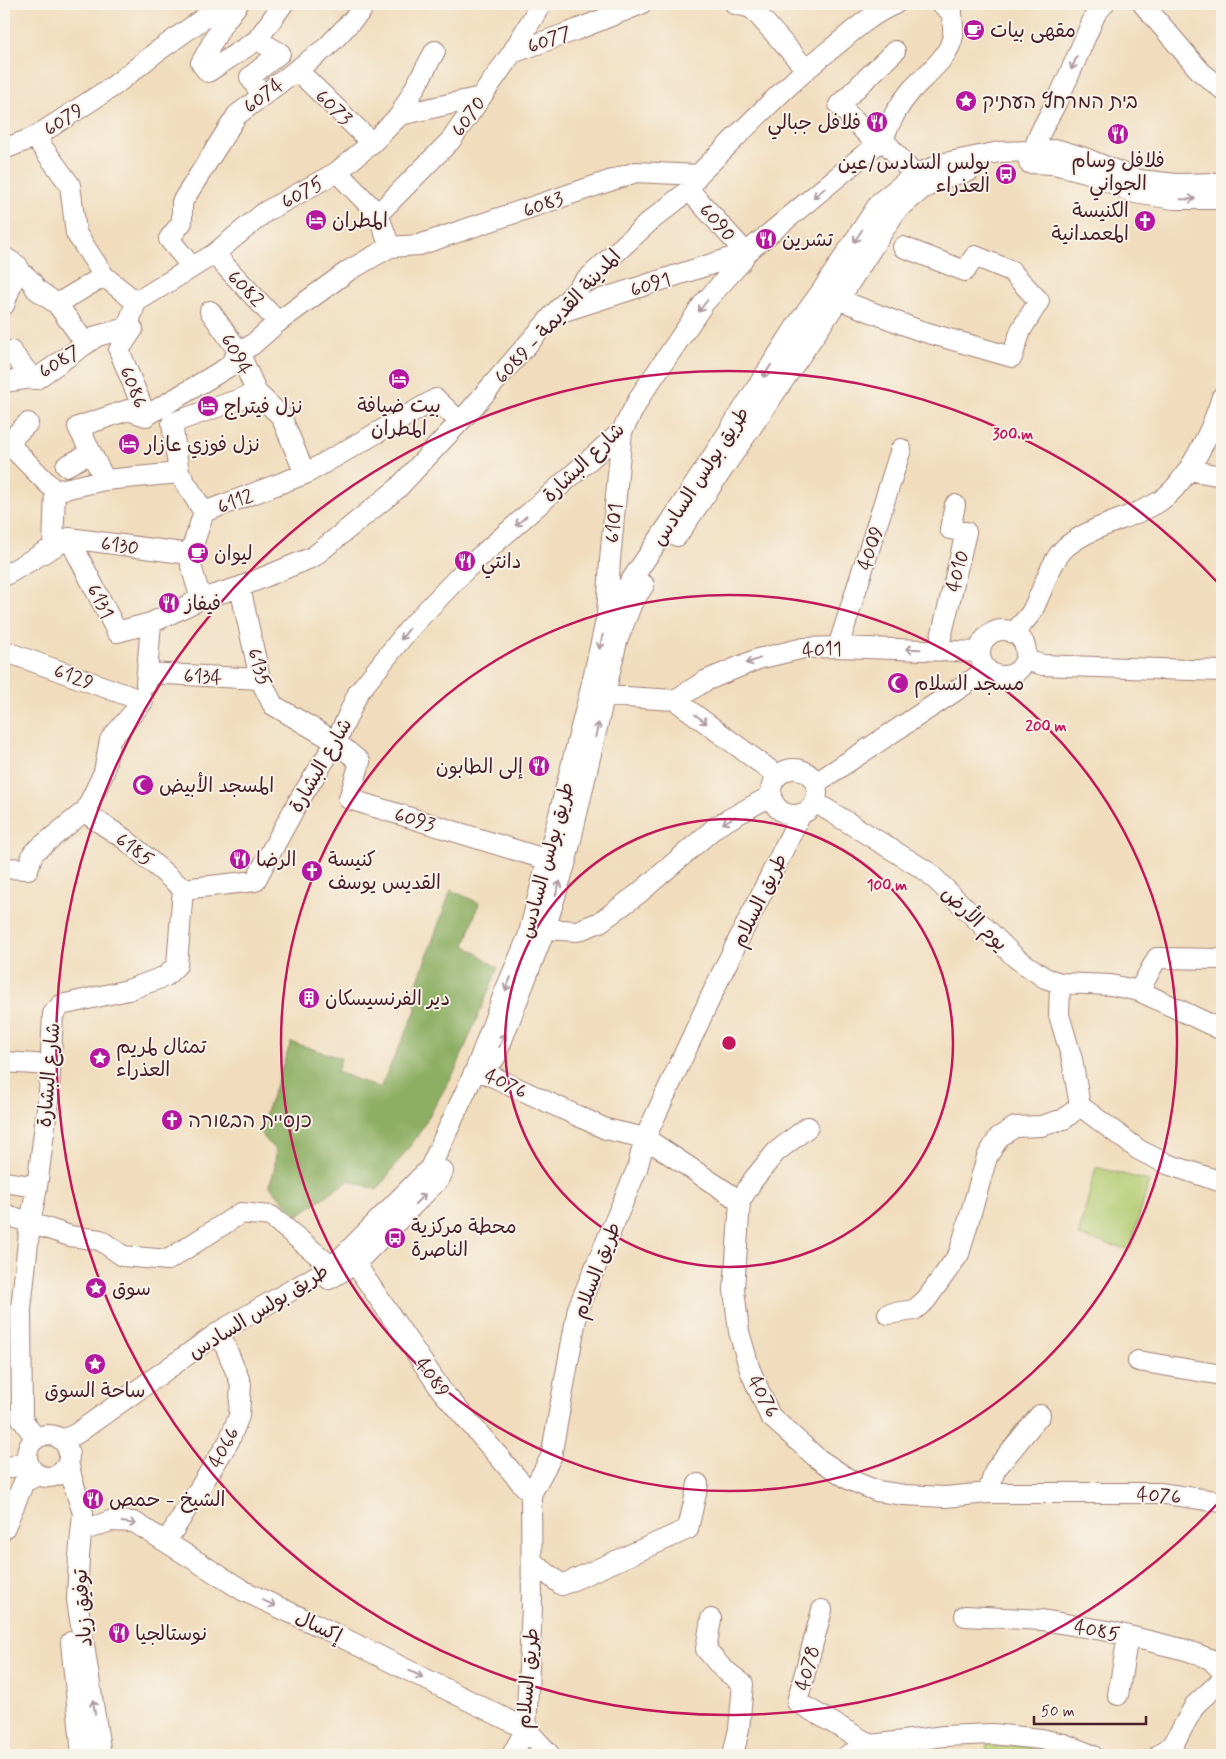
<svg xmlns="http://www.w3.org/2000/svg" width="1226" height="1759" viewBox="0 0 1226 1759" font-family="Mynerve,'Playpen Sans Arabic','Playpen Sans Hebrew',sans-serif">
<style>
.green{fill:#b2cb71;stroke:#7e754e}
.forest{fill:#8daf63;stroke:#6c6747}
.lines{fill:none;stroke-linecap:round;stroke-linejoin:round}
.minor-casing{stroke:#9e7e74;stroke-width:22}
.minor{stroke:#fff;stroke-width:20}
.oneway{stroke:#ae9aa0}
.ring{fill:none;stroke:#c2185b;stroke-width:2.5}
.labels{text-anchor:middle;stroke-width:4;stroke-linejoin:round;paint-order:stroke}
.poi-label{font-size:20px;fill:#4a1f2b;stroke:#f7f3e8;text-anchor:start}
.street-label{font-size:20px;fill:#4a1f2b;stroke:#f7f3e8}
.centre{fill:#c2185b;stroke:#f7f3e8;stroke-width:2.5}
.ring-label{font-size:15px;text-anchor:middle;font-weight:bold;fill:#c2185b;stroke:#f7f3e8;stroke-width:4;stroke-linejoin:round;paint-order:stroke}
</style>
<rect width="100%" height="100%" fill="#f7f3e8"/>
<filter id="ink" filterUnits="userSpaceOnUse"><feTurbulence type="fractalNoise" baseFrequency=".02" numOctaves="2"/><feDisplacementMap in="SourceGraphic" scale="10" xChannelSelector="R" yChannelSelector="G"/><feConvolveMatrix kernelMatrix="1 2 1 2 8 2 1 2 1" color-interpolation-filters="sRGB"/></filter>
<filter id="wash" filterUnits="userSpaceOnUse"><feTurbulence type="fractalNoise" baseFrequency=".0096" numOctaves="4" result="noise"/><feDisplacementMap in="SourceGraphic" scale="20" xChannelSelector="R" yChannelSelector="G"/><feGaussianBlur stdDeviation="1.12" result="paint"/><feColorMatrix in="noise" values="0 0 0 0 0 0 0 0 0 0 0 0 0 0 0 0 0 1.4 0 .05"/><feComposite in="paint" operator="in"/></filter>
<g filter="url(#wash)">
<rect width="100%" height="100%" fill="#f1ddbd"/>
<path class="green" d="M1096 1167 1149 1181 1130 1250 1078 1236Z
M987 1743 1019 1745 1059 1755H986Z"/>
<path class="forest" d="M451 890 479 903 465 945 498 968 456 1069 418 1135 377 1190 349 1180 297 1216 269 1185 274 1172 276 1151 259 1132 291 1042 341 1058 337 1072 380 1088 416 1010 413 994Z"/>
</g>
<g filter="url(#ink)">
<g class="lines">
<g class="minor-casing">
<path id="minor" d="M238 4 222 25 201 63 208 72 257 40 283 4
M735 4 752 8 806 69
M1143 4 1201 72 1222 89
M257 40 280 53 250 77 262 96
M512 53 576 30 641 4
M297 70 372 143
M400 115 481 97
M883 139 868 135 839 105 895 51
M4 149 35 137
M1034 150C1038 133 1047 120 1055 105 1070 75 1082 44 1096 13L1104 4
M1029 163 1054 164 1086 172 1135 193 1174 199H1222
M337 172 378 214 390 247
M921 187 914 175 883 139C890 121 898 106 910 92 925 74 948 60 953 36 954 29 952 20 952 13L942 4
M378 214 451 140 512 53 541 4
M214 254 278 322
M4 257 18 266 4 305
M192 267 169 239 182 222V202L237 115 327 47 361 11 362 4
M26 276 32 282 36 289 57 304 86 344
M827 295 918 330 1012 357 1021 330 1039 301 1011 271 975 256 965 271 903 247
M136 302 104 276 76 233 70 185 35 137 115 85 155 53 224 4
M136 302 214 254 265 212 337 172 372 143 400 115 435 51
M57 304 104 276
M210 311 239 352 257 393 281 416 305 474
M558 313 746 253 689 190
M4 351H11L32 378
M4 382 32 378 36 379 97 336 127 328
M146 416 228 367 239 352 252 345 278 322 348 271 390 247 419 245 636 172 698 175
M4 439 55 491
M7 443 28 423
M66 466 91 453
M1188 470 1222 476
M105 480 78 427 128 410 146 416 119 350 133 329 127 328 136 302
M55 491 105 480 179 473
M204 512 305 474 436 399 459 421
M204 512 179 473 172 423 257 393
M677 536 839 299 896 211 922 189 949 176 969 171
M69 538 117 632 151 623 201 599 240 587 313 557 397 489 467 414 554 314 585 281 648 223 689 190 698 175C743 131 786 84 836 45 854 30 873 13 895 4
M53 547 55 491
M4 576 69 538 190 554
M240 587 260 679 273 705 336 742 360 762 349 799 548 860
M201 599 191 566 190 554 204 512
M607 616 610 560 622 431
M980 653a23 23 0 1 1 46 0a23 23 0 1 1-46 0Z
M1013 633C1019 627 1026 620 1031 613 1042 594 1050 560 1067 546 1095 524 1128 520 1157 503 1187 485 1212 430 1222 397
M838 647 901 449
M938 650 966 532 950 529 955 505
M4 651 143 701
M1025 660 1043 665 1066 666 1222 671
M147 673 260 679
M146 684 151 623
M593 695 675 700 778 776
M675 700 705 681 758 659 804 648 838 647 980 652
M771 792a23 23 0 1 1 46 0a23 23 0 1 1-46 0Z
M816 783 987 670
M815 802 928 872 1016 958 1045 978 1060 983 1111 985 1139 991 1222 1030
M86 810 93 818 126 840 183 889
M4 868 28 869 33 853 86 810 104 772 110 740 143 701
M534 934 545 929 577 931 600 922 638 894 717 826 772 795
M1060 983 1059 1015 1072 1059 1080 1106 1139 1150 1167 1164 1222 1182
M1139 991 1157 958 1222 959
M495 1058 545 929 566 861 617 641 632 603 644 585
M4 1062 49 1065
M476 1069 606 1129 645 1138 740 1201
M808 1127 776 1152 753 1180 740 1201 734 1290 739 1332 750 1370 770 1416 817 1458 850 1480 877 1491 904 1495 945 1497 988 1493H1159L1222 1502
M4 1182 37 1187
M4 1216H10L70 1236 100 1240 123 1256 168 1260 241 1213 271 1216 332 1267
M348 1253 442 1391 531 1494
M329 1279 355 1264 440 1178 443 1171
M888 1314 914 1310 926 1300 959 1254 987 1157 999 1137 1015 1127 1041 1126 1064 1119 1080 1106
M1138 1361 1222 1375
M27 1456a21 21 0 1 1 42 0a21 21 0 1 1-42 0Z
M36 1439 22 1419 21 1309 30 1223 37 1187 49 1093 53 1014 61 1005 128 990 166 976 177 965 183 889 255 881 298 802 336 742 358 693 409 629 466 569 622 431 641 395 704 303 741 262 746 253 883 139
M62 1440 76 1434 222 1330 332 1267 430 1168 476 1069 505 991 528 937 589 696 607 616 672 520 797 325 821 292 880 202 914 175 945 163 999 152 1059 150 1082 157 1139 180 1176 184 1222 183
M68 1462 72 1479 83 1513 79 1556 77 1600 101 1755
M4 1468H9L27 1460
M988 1493 995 1470 1040 1415
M4 1529 24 1482 38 1475
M82 1531 110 1521 134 1522 244 1591 317 1625 526 1729 550 1755
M166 1542 229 1441 239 1416 241 1384 224 1343
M532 1562 562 1585 688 1529 698 1484
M822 1610 797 1702 871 1745
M965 1616 1042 1620 1108 1631 1186 1650 1210 1659 1222 1671
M711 1619 706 1649 722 1668 743 1684 739 1729 733 1755
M71 1642 82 1755
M1118 1695 1128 1636
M512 1755 526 1729 532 1607 531 1494 551 1457 578 1308 637 1169 645 1138 721 975 801 814
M848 1755 871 1745 944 1736 992 1734 1041 1739 1064 1744 1092 1755
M1159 1755 1173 1745 1195 1705 1222 1680"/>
</g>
<use href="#minor" class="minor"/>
</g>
<defs><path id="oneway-shaft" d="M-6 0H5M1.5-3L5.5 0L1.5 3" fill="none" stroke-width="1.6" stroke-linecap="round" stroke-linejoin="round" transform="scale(1.25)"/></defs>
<g class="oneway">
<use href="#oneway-shaft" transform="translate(1074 63) rotate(113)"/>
<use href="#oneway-shaft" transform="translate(819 193) rotate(140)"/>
<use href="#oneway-shaft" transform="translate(1188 199) rotate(-1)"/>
<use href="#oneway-shaft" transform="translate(858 236) rotate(123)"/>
<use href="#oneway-shaft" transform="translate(703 306) rotate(127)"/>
<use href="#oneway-shaft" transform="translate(767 371) rotate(123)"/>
<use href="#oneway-shaft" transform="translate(521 521) rotate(138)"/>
<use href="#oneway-shaft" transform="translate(405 634) rotate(128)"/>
<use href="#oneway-shaft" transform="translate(601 642) rotate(103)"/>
<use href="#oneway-shaft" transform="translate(913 649) rotate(-178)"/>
<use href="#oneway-shaft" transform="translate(753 661) rotate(159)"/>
<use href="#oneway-shaft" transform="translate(701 719) rotate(37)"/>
<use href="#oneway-shaft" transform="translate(597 730) rotate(-77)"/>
<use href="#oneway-shaft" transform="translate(729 820) rotate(150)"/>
<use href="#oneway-shaft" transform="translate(558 888) rotate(-72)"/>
<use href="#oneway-shaft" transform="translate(508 984) rotate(113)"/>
<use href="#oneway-shaft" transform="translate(502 1040) rotate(-69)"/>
<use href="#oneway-shaft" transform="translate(420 1199) rotate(-45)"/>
<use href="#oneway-shaft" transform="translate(129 1523) rotate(8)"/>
<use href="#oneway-shaft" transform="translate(269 1603) rotate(25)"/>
<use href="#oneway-shaft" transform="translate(416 1674) rotate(26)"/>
<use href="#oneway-shaft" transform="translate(94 1707) rotate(-99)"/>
</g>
</g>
<g class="ring">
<circle cx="729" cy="1043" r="224"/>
<circle cx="729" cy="1043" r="448"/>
<path d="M1220 1501A672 672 0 1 1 1220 585"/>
</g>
<defs>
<g id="cafe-disc" transform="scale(1.125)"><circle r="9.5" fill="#b5179e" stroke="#f7f3e8"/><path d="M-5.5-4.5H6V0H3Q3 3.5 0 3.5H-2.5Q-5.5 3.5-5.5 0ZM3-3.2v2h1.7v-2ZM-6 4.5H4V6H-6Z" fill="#fff"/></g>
<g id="sight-disc" transform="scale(1.125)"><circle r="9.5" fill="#b5179e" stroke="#f7f3e8"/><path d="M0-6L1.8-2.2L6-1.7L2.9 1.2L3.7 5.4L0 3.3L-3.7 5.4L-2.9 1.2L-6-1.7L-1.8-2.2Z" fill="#fff"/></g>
<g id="restaurant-disc" transform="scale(1.125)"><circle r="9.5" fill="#b5179e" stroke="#f7f3e8"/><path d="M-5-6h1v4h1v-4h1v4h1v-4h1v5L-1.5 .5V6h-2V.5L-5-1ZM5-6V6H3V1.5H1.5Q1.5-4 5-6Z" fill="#fff"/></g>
<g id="bus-disc" transform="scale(1.125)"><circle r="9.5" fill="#b5179e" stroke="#f7f3e8"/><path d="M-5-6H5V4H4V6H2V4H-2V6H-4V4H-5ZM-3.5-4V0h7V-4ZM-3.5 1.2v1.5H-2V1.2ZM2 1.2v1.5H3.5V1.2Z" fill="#fff"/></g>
<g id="hotel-disc" transform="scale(1.125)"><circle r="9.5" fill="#b5179e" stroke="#f7f3e8"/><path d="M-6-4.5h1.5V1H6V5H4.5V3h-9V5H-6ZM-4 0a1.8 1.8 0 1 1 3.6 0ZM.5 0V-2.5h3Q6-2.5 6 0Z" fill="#fff"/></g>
<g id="church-disc" transform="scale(1.125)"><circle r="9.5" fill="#b5179e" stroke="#f7f3e8"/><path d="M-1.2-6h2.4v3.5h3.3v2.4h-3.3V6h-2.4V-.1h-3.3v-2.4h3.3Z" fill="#fff"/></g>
<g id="mosque-disc" transform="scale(1.125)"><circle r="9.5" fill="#b5179e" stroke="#f7f3e8"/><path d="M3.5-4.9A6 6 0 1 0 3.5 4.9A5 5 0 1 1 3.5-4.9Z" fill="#fff"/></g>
<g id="building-disc" transform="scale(1.125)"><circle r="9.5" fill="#b5179e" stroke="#f7f3e8"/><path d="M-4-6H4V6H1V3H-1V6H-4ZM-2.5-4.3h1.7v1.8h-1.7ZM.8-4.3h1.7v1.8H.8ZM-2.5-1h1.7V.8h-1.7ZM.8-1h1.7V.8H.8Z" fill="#fff"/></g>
</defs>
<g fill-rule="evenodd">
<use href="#cafe-disc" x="974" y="30"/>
<use href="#sight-disc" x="966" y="101"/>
<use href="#restaurant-disc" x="877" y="122"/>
<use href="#restaurant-disc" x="1118" y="134"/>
<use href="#bus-disc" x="1006" y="174"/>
<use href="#hotel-disc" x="316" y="220"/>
<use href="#church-disc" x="1145" y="221"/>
<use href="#restaurant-disc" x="766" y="239"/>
<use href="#hotel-disc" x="399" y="379"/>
<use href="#hotel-disc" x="208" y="406"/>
<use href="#hotel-disc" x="129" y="444"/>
<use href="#cafe-disc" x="198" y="553"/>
<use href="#restaurant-disc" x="465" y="561"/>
<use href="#restaurant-disc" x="169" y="603"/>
<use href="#mosque-disc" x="898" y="683"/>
<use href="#restaurant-disc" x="539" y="766"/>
<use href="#mosque-disc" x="143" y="785"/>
<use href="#restaurant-disc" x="240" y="859"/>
<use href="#church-disc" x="312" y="871"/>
<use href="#building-disc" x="309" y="998"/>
<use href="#sight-disc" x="100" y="1058"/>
<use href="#church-disc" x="172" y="1120"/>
<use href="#bus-disc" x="395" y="1238"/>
<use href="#sight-disc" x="96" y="1288"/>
<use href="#sight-disc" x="95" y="1364"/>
<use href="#restaurant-disc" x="93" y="1499"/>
<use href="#restaurant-disc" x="119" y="1633"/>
</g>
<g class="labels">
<g class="poi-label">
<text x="990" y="37">مقهى بيات</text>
<text x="982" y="108">בית המרחץ העתיק</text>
<text x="861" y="129" text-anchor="end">فلافل جبالي</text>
<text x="1118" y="167" text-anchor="middle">فلافل وسام<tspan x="1118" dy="23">الجواني</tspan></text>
<text x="990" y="169" text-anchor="end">بولس السادس/عين<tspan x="990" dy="23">العذراء</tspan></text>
<text x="1129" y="217" text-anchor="end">الكنيسة<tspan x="1129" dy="23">المعمدانية</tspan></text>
<text x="332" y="227">المطران</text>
<text x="782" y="246">تشرين</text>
<text x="399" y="412" text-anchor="middle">بيت ضيافة<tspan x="399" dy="23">المطران</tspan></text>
<text x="224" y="413">نزل فيتراج</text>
<text x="145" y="451">نزل فوزي عازار</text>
<text x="214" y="560">ليوان</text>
<text x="481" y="568">دانتي</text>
<text x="185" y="610">فيفاز</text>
<text x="914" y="690">مسجد السلام</text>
<text x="523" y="773" text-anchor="end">إلى الطابون</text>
<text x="159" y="792">المسجد الأبيض</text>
<text x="256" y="866">الرضا</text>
<text x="328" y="866">كنيسة<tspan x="328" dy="23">القديس يوسف</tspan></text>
<text x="325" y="1005">دير الفرنسيسكان</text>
<text x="116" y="1053">تمثال لمريم<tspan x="116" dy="23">العذراء</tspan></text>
<text x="188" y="1127">כנסיית הבשורה</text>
<text x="411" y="1233">محطة مركزية<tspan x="411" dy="23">الناصرة</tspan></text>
<text x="112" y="1295">سوق</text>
<text x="95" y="1397" text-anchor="middle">ساحة السوق</text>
<text x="109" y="1506">الشيخ - حمص</text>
<text x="135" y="1640">نوستالجيا</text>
</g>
<g class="street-label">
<text transform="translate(549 39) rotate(-20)" y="7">6077</text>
<text transform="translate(263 95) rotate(-37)" y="7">6074</text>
<text transform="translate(334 107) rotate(44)" y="7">6073</text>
<text transform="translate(468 116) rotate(-55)" y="7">6070</text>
<text transform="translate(63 119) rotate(-33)" y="7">6079</text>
<text transform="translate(302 192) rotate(-29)" y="7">6075</text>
<text transform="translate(543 204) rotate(-19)" y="7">6083</text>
<text transform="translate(718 222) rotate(48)" y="7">6090</text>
<text transform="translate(650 284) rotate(-17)" y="7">6091</text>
<text transform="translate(246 288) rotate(46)" y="7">6082</text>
<text transform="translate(557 316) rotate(-47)" y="7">المدينة القديمة - 6089</text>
<text transform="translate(237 354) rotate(61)" y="7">6094</text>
<text transform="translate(59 361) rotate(-32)" y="7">6087</text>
<text transform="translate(134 387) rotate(68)" y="7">6086</text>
<text transform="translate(583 462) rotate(-44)" y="7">شارع البشارة</text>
<text transform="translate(700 476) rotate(-57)" y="7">طريق بولس السادس</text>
<text transform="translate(235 501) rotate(-20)" y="7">6112</text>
<text transform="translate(613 523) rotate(-85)" y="7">6101</text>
<text transform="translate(120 545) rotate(7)" y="7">6130</text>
<text transform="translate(870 548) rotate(-72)" y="7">4009</text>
<text transform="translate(957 571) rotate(-76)" y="7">4010</text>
<text transform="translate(101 601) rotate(63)" y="7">6131</text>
<text transform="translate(822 649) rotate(-3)" y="7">4011</text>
<text transform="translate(260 667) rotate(73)" y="7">6135</text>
<text transform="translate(74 676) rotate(20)" y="7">6129</text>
<text transform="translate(203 676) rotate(3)" y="7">6134</text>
<text transform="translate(320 765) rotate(-60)" y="7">شارع البشارة</text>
<text transform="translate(415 819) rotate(17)" y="7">6093</text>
<text transform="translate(135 849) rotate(38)" y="7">6185</text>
<text transform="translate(546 860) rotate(-75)" y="7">طريق بولس السادس</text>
<text transform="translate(759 900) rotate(-64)" y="7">طريق السلام</text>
<text transform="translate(975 918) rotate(44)" y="7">يوم الأرض</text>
<text transform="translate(48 1075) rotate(-85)" y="7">شارع البشارة</text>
<text transform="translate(506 1083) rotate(25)" y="7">4076</text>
<text transform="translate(596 1270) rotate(-69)" y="7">طريق السلام</text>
<text transform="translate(258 1311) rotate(-32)" y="7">طريق بولس السادس</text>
<text transform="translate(433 1377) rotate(54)" y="7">4089</text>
<text transform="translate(764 1396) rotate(62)" y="7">4076</text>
<text transform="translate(223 1447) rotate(-62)" y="7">4066</text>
<text transform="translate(1159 1495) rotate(4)" y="7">4076</text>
<text transform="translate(82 1608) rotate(-94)" y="7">توفيق زياد</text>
<text transform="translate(319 1626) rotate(26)" y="7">إكسال</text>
<text transform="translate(1097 1630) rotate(11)" y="7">4085</text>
<text transform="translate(807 1668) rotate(-75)" y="7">4078</text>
<text transform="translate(527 1678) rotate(-85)" y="7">طريق السلام</text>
</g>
</g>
<circle cx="729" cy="1043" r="8" class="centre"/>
<g class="ring-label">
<text x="1013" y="439">300 m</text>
<text x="1046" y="731">200 m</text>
<text x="887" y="890">100 m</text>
</g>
<rect width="1226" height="1759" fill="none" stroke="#f7f3e8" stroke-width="20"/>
<path d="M1034 1716v8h112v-8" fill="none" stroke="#4a1f2b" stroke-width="2.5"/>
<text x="1041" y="1716" font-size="15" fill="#4a1f2b" stroke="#f7f3e8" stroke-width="4" paint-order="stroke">50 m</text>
</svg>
